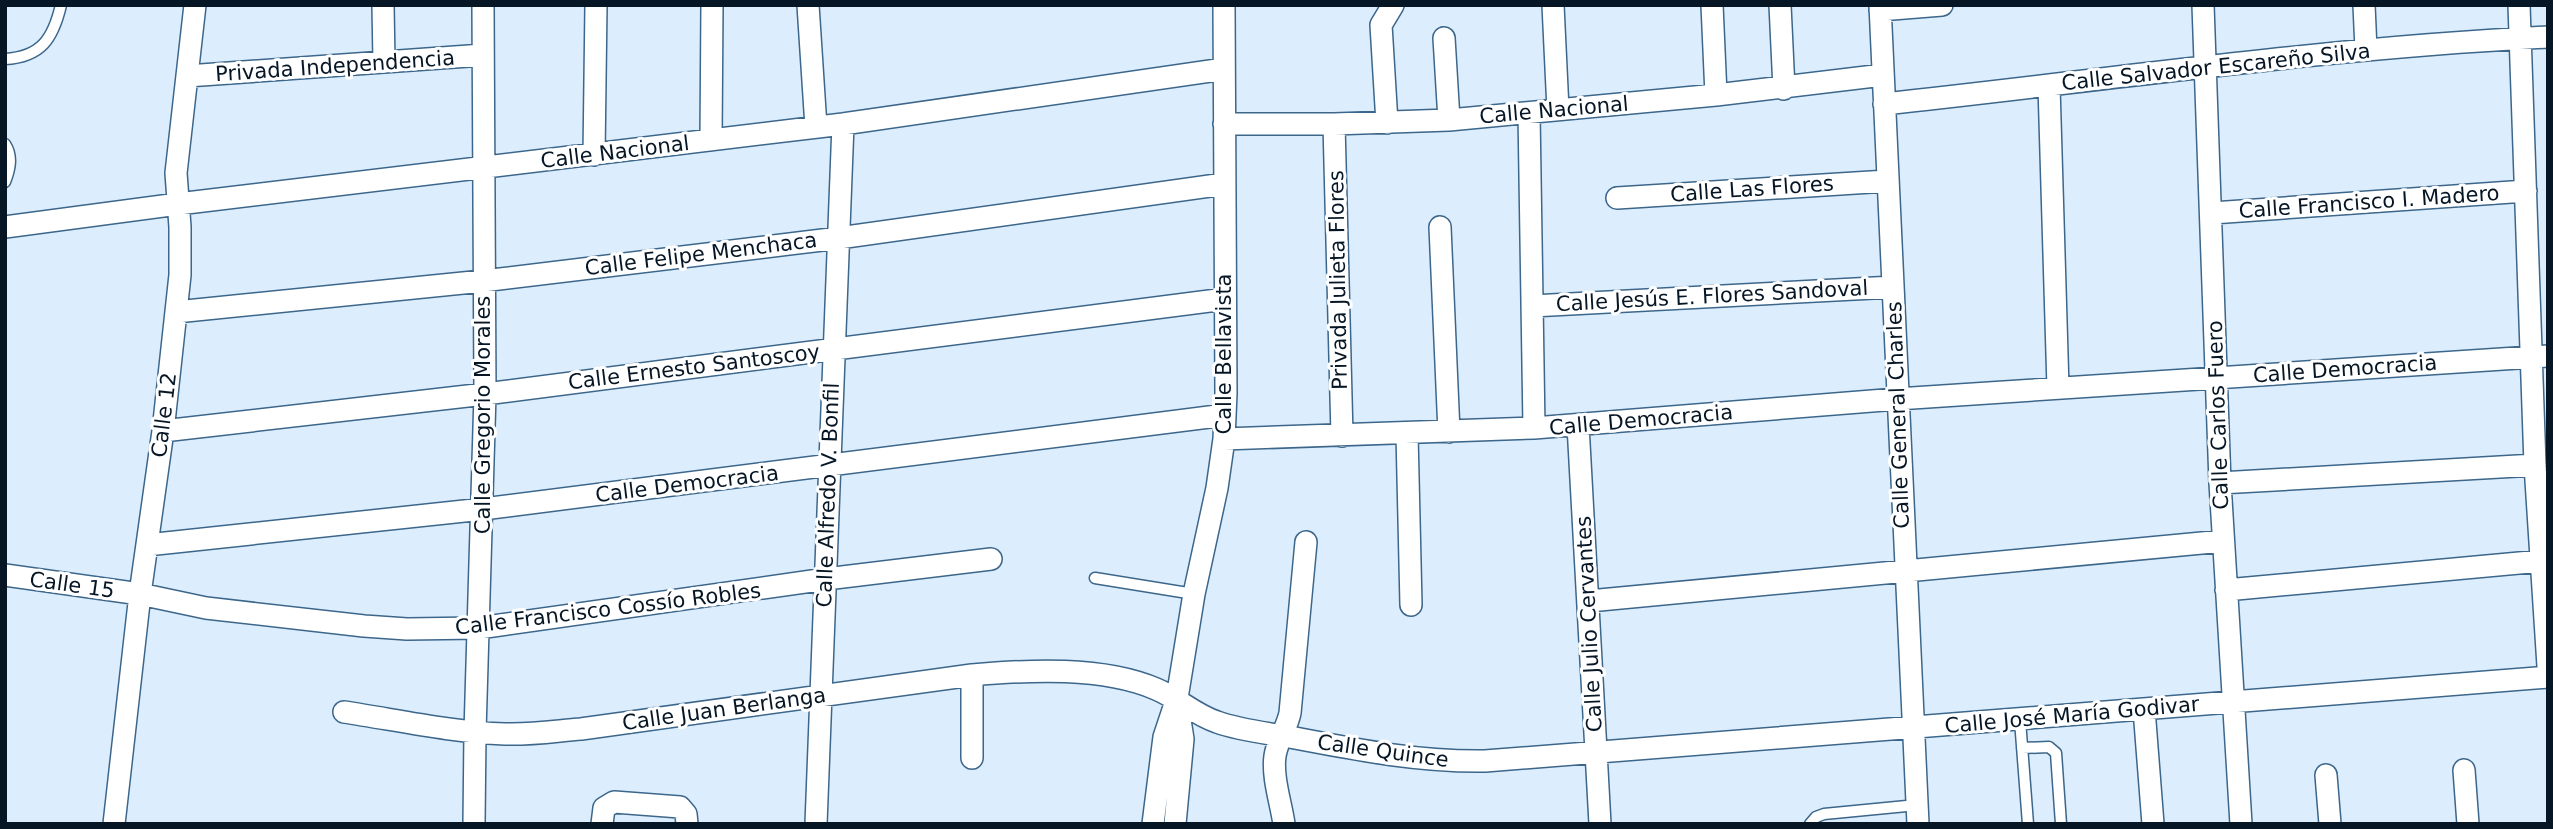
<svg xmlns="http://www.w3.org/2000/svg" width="2553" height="829" viewBox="0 0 2553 829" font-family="'DejaVu Sans',sans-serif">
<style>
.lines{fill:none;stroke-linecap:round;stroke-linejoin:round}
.lane-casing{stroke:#3c668a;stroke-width:13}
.street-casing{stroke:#3c668a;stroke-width:24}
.lane{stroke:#fff;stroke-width:10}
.street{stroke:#fff;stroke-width:21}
.labels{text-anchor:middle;stroke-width:6;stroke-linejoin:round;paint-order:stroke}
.street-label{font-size:21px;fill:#061625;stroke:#fff}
</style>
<rect width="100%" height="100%" fill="#dceefe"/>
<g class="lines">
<g class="lane-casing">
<path id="lane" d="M5 59C41 57 53 39 61 5
M5 144C13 156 10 169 5 182
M1095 578 1194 594
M2020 720 2028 824
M2022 748 2049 747 2056 753 2061 824
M1810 824 1816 817 1824 814 1917 805"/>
</g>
<g class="street-casing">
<path id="street" d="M383 5 384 62
M808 5 816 127
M1553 5 1558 110
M1712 5 1716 95
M1780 5 1784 89
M1880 5 1918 824
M2203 5 2220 483 2241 824
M2364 5 2366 50
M2519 5 2535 465 2548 666
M1880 10 1942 5
M1444 38 1449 120
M187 76 483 55
M2049 86 2058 388
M1884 104C2105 80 2326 48 2548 37
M1529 113 1534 428
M1387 123 1381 25 1393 5
M1224 124H1334L1449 120 1716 95 1883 75
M1334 124 1342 436
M711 140 712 5
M594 155 596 5
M1617 198 1887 181
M2212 213 2526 191
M5 227 178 204 843 124 1224 69
M1440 227 1449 432
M1532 306 1893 287
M176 312 483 281 839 238 1224 184
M1578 425 1600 824
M163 431 485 394 1225 299
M1407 434 1411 605
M1224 439 1534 428 1897 399 2548 356
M2220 483 2535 465
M147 545 483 509 1225 415
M5 575 140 594 206 608 364 626 407 629 479 628 826 579 991 559
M2226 590 2541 561
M1589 601 2223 541
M972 675V758
M2144 709 2153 824
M344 712C397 720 451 732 505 734 531 735 556 731 581 729L972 675C1028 670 1103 666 1156 689 1178 698 1195 715 1217 722 1242 731 1269 733 1295 738 1358 750 1420 762 1485 761L2548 677
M2464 770 2468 824
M2326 775 2330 824
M114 824 140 594 163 431 180 275V227L176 173 195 5
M474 824 475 732 485 394 483 5
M602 824 604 808 614 802 680 807 686 814 687 824
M816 824 843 124
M1153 824 1164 737 1177 698 1194 594 1217 488 1224 439 1226 393 1224 5
M1175 824 1183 739 1177 701
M1284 824C1281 803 1272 777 1275 756 1277 741 1287 728 1290 713L1306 542"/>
</g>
<use href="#lane" class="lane"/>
<use href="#street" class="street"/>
</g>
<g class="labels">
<g class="street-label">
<text transform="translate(335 66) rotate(-4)" y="7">Privada Independencia</text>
<text transform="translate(2216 67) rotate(-6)" y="7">Calle Salvador Escareño Silva</text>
<text transform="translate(1554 110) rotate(-5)" y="7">Calle Nacional</text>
<text transform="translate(615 152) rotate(-7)" y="7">Calle Nacional</text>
<text transform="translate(1752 189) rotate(-4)" y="7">Calle Las Flores</text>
<text transform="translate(2369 202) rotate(-4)" y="7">Calle Francisco I. Madero</text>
<text transform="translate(701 254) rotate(-7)" y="7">Calle Felipe Menchaca</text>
<text transform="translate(1338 280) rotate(-91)" y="7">Privada Julieta Flores</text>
<text transform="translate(1712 296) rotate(-3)" y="7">Calle Jesús E. Flores Sandoval</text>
<text transform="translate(1224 354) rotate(-90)" y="7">Calle Bellavista</text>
<text transform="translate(694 367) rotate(-7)" y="7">Calle Ernesto Santoscoy</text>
<text transform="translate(2345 369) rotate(-4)" y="7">Calle Democracia</text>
<text transform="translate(164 415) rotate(-83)" y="7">Calle 12</text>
<text transform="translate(483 415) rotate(-90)" y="7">Calle Gregorio Morales</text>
<text transform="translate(1898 415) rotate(-92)" y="7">Calle General Charles</text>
<text transform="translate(2218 415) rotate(-92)" y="7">Calle Carlos Fuero</text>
<text transform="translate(1641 420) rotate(-5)" y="7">Calle Democracia</text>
<text transform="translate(687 484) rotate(-7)" y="7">Calle Democracia</text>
<text transform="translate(828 495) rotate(-88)" y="7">Calle Alfredo V. Bonfil</text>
<text transform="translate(72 585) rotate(8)" y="7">Calle 15</text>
<text transform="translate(608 609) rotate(-7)" y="7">Calle Francisco Cossío Robles</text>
<text transform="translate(1589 624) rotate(-93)" y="7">Calle Julio Cervantes</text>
<text transform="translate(724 709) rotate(-8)" y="7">Calle Juan Berlanga</text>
<text transform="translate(2072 715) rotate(-5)" y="7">Calle José María Godivar</text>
<text transform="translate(1383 751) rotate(8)" y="7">Calle Quince</text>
</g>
</g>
<rect width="2553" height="829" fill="none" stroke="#061625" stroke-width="14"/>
</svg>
